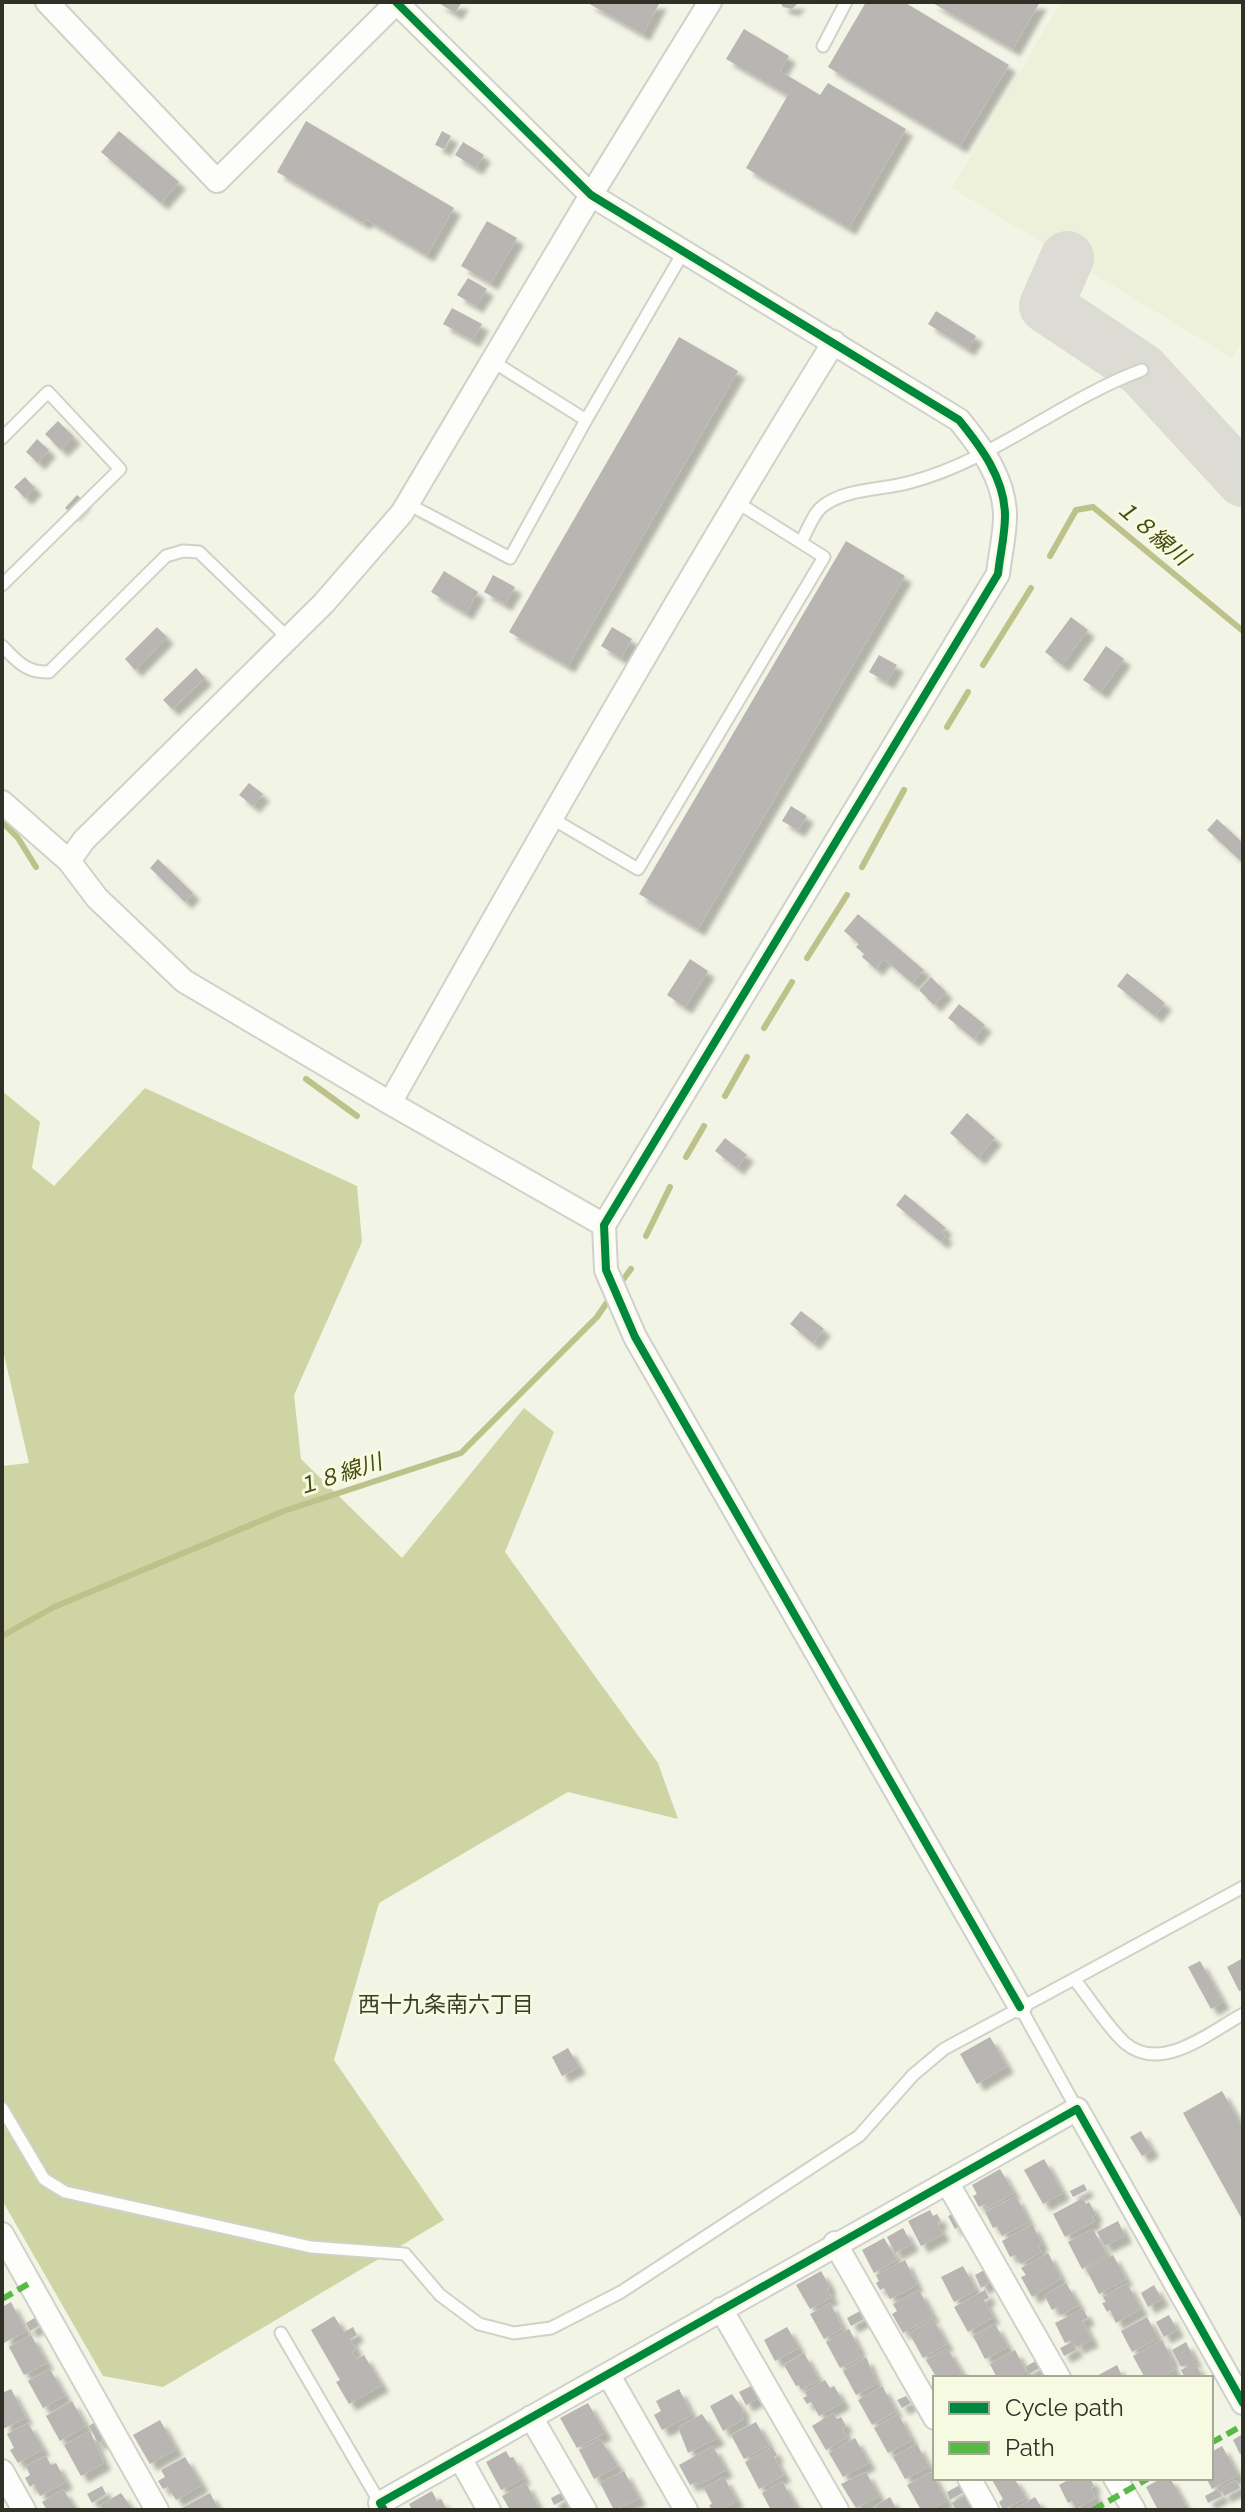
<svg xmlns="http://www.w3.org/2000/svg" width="1245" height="2512" viewBox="0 0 1245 2512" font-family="Raleway,'Noto Sans JP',sans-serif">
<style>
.built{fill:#eef1d9}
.forest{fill:#cfd4a4}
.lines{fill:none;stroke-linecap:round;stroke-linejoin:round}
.stream{stroke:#bcc289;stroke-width:6}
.taxiway{stroke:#dcdcd4;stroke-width:54}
.building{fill:#b8b5b2;filter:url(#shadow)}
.lane-casing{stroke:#d0d2c7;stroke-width:15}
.street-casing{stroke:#d0d2c7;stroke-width:26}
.lane{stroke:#fdfdfb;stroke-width:11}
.street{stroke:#fdfdfb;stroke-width:22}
.quiet{stroke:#58b947;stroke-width:6;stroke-dasharray:12 6;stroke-linecap:butt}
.cycleway-casing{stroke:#f6fae0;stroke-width:13}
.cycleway{stroke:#00873e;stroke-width:8}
.labels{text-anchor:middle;stroke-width:6;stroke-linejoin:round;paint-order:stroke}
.water-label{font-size:22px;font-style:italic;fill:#464a10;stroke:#f6fae0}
.neighbourhood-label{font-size:22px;fill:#3b3d29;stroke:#f6fae0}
</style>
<defs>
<filter id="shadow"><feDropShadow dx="7" dy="7" stdDeviation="2" flood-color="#0004"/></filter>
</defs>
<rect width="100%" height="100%" fill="#f2f4e6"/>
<path class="built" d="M1061 2H1243V339L1232 358 952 188Z"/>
<path class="forest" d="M145 1088 357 1186 362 1242 294 1395 301 1459 402 1558 524 1408 554 1432 505 1552 658 1763 678 1819 568 1792 379 1903 334 2060 444 2220 163 2387 103 2376 2 2200V1466L29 1463 2 1346V1091L40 1122 32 1168 54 1186Z"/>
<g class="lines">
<path class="stream" d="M1050 556 1076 510 1093 507 1243 631
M983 665 1031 588
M947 727 968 692
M5 825 18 838 36 867
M862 867 904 790
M807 958 847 895
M764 1028 792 982
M306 1079 357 1116
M725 1096 747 1057
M686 1157 704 1126
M646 1236 670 1187
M619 1285 631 1269
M2 1636 54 1607 284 1511 461 1453 597 1317 610 1298"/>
<path class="taxiway" d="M1067 258 1046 306 1142 370 1243 480"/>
</g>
<path class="building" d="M437 2H462L455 13Z
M586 2H660L643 34Z
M780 2H799L792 9 783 7Z
M866 2H904L1009 65 960 146 828 67Z
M931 2H1040L1013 49Z
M744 29 789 56 780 71 820 95 828 83 906 129 849 228 746 168 788 95 726 59Z
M306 121 454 208 427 255 366 219 364 223 277 172Z
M119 131 179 182 161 203 101 152Z
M442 131 451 136 444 149 435 145Z
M463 142 484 155 476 168 455 155Z
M487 221 517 238 491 283 461 266Z
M468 278 487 289 476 306 457 295Z
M452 308 482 324 473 340 443 324Z
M936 311 976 336 968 349 928 324Z
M679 337 738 371 568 666 509 632Z
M58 421 74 437 61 450 45 434Z
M37 439 49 450 38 463 26 452Z
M25 477 35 488 25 498 14 487Z
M77 495 84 501 72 514 65 508Z
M846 541 905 576 698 929 639 894Z
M444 571 478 592 466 613 431 592Z
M493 575 515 587 505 604 484 592Z
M1071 617 1088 630 1062 665 1045 652Z
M157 627 167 637 135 670 125 659Z
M612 627 632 639 621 658 601 646Z
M1106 646 1124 659 1101 692 1083 680Z
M879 655 897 665 887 682 869 672Z
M196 668 205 678 172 709 163 700Z
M249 783 263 794 253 806 239 795Z
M791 806 807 816 798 830 782 821Z
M1217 819 1243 843V863L1207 830Z
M158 859 193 893 185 902 150 868Z
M858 914 924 970 912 983 884 959 876 969 862 957 864 954 856 947 859 944 844 931Z
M690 959 708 971 685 1007 667 995Z
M1127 973 1165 1003 1155 1016 1117 986Z
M931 977 946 992 934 1005 919 990Z
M959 1004 985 1025 974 1039 948 1018Z
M967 1113 995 1138 978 1158 950 1133Z
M725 1138 747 1155 737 1168 715 1151Z
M905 1194 946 1228 941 1232 946 1236 941 1242 896 1205Z
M801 1311 824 1329 813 1343 790 1324Z
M1243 1958V1990L1239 1991 1227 1967Z
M1200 1961 1223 2002 1211 2009 1188 1967Z
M990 2037 1007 2066 977 2084 960 2054Z
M568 2048 579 2067 562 2076 552 2057Z
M1222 2091 1243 2128V2221L1183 2113Z
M1141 2131 1152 2150 1142 2156 1130 2137Z
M1044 2159 1063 2193 1043 2204 1024 2170Z
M1000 2169 1014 2193 987 2208 984 2204 979 2207 973 2196 977 2194 972 2185Z
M1084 2184 1087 2190 1073 2197 1070 2191Z
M1016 2196 1029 2222 1002 2236 997 2226 993 2228 985 2212Z
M1083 2198 1086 2204 1089 2202 1096 2215 1092 2217 1095 2221 1065 2237 1053 2214Z
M930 2210 933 2216 937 2214 941 2221 937 2224 943 2234 921 2246 908 2221Z
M955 2213 961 2225 955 2229 948 2216Z
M1118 2221 1125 2236 1105 2246 1097 2232Z
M1032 2224 1042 2244 1038 2246 1042 2252 1021 2264 1015 2255 1010 2257 1002 2241Z
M903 2228 912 2244 895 2253 887 2237Z
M1093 2229 1107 2255 1082 2269 1068 2242Z
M884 2238 897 2260 874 2273 862 2250Z
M1048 2253 1061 2278 1032 2297 1021 2277 1026 2275 1021 2268Z
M1113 2255 1126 2279 1099 2294 1086 2269Z
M905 2260 917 2285 890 2299 884 2288 880 2290 876 2283 879 2281 876 2275Z
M963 2266 976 2290 954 2302 941 2277Z
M988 2268 994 2280 981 2288 975 2275Z
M821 2271 830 2287 827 2289 832 2297 810 2309 796 2285Z
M1066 2283 1079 2305 1061 2315 1057 2307 1052 2310 1044 2295Z
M1127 2283 1141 2309 1116 2323 1110 2310 1107 2312 1102 2303 1106 2302 1103 2297Z
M1154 2285 1162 2299 1148 2307 1141 2293Z
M919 2290 933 2316 903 2333 892 2314 897 2311 893 2304Z
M985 2290 989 2298 984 2300 993 2317 968 2332 954 2307Z
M11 2302 26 2331 4 2343 2 2307Z
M830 2303 843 2328 824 2339 810 2314Z
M1083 2309 1088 2318 1082 2321 1092 2340 1077 2347 1073 2339 1065 2343 1055 2323Z
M860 2311 864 2319 851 2326 847 2318Z
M1169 2315 1177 2330 1164 2337 1156 2322Z
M38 2316 42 2324 30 2331 26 2323Z
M334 2316 344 2332 353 2327 357 2335 350 2339 356 2349 352 2352 357 2359 364 2355 382 2385 349 2404 336 2382 340 2380 311 2330Z
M1147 2317 1158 2338 1132 2352 1121 2331Z
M933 2319 947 2344 923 2358 909 2333Z
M995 2324 1008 2347 985 2359 973 2336Z
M787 2327 799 2348 775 2361 764 2340Z
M849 2329 859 2348 857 2350 861 2357 840 2368 826 2342Z
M31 2335 47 2363 24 2375 9 2347Z
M1162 2340 1172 2359 1170 2361 1174 2370 1160 2378H1145L1133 2356Z
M1072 2342 1076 2350 1064 2356 1060 2348Z
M1186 2342 1195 2360 1181 2367 1172 2350Z
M947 2348 962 2373 953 2378H937L926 2360Z
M1015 2350 1026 2371 1014 2378H997L990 2364Z
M804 2353 819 2380 801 2390 799 2385 796 2386 784 2365Z
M866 2357 877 2384 856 2395 843 2371Z
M1039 2359 1043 2366 1029 2374 1025 2367Z
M1195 2363 1202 2376 1185 2378 1181 2370Z
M1117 2365 1123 2378H1093Z
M50 2369 65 2396 43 2408 28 2381Z
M825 2380 830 2388 834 2386 843 2402 819 2416 811 2402 807 2404 803 2398 807 2396 805 2392Z
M753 2385 759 2398 746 2405 739 2392Z
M882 2386 896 2411 872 2425 858 2400Z
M11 2389 26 2418 3 2429 2 2393Z
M679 2389 692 2415 662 2430 654 2415 661 2411 656 2401Z
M732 2394 744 2411 741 2412 744 2419 723 2431 710 2406Z
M906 2396 911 2403 902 2408 897 2400Z
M72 2401 86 2426 60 2441 46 2416Z
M588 2403 605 2433 577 2448 560 2418Z
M833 2413 837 2419 841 2417 846 2426 842 2428 847 2437 826 2450 812 2426Z
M702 2414 718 2438 688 2453 678 2427Z
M898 2414 912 2440 888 2453 874 2428Z
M98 2420 108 2437 98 2443 89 2426Z
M160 2420 176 2449 150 2464 133 2435Z
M756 2422 769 2445 744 2459 731 2435Z
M28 2423 43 2449 18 2463 10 2450 14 2448 7 2434Z
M90 2431 104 2463 81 2476 64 2445Z
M1241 2435 1243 2453 1240 2454 1233 2440Z
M855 2438 869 2463 843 2477 829 2453Z
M600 2439 618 2466 594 2479 579 2450Z
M917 2444 929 2467 905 2479 893 2457Z
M713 2446 726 2470 698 2485 696 2482 690 2485 679 2465Z
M1222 2446 1238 2475 1212 2489 1206 2478H1211V2452Z
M772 2447 777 2455 774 2457 784 2475 759 2489 745 2462Z
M506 2451 510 2458 513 2457 524 2478 501 2490 486 2462Z
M46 2456 51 2465 56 2463 66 2482 40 2496 34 2484 30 2487 25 2478 30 2475 26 2466Z
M185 2457 202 2485 176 2500 168 2487 163 2489 158 2481 165 2477 161 2470Z
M624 2471 639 2499 614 2510 600 2483Z
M866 2472 879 2496 856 2508 841 2484Z
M931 2472 947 2501 929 2510H921L907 2485Z
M724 2477 737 2501 720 2510H712L709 2505 712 2504 704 2488Z
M991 2478H1014L1026 2498 1003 2510 999 2502 1003 2499Z
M1072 2478H1090L1094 2486 1091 2488 1096 2498 1076 2509 1072 2501 1068 2503 1059 2485Z
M1162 2478H1170L1185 2505 1176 2510H1158L1146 2487Z
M1236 2480 1240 2488 1224 2496 1221 2488Z
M782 2481 796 2506 788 2510H771L762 2493Z
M526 2483 540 2510H510L502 2496Z
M960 2485 964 2492 950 2500 947 2492Z
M102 2486 106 2494 92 2503 87 2494Z
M63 2489 76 2510H47L42 2502Z
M1218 2489 1222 2496 1208 2503 1205 2496Z
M432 2491 437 2501 441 2499 447 2510H412L409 2504Z
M565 2491 568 2498 554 2505 551 2498Z
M121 2493 133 2510H103L100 2505Z
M210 2493 219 2510H183L182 2508Z
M966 2495 975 2510H956L952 2503Z
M890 2497 897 2510H878L875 2506Z
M1035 2497 1043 2510H1013Z"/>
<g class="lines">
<g class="lane-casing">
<path id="lane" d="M823 46 846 2
M586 420 684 251
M2 438 48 392 120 469 2 585
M408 504 510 558 586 420 492 361
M801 542C807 532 813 513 823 506 846 488 884 490 911 482 994 460 1061 400 1142 370
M2 646C17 661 26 673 49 672L166 556 183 551 199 552 288 638
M551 818 638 869 824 557 735 501
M1074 1979 1243 1887
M1020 2007 1077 2109
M2 2108 44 2179 65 2192 311 2247 405 2254 440 2295 479 2324 514 2333 551 2328 621 2292 859 2136 913 2075 944 2049 1074 1979C1089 1997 1108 2028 1125 2043 1161 2074 1210 2032 1243 2014
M281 2333 380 2503"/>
</g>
<g class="street-casing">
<path id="street" d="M47 2 217 181 397 2
M396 2 591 195 959 420C981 447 1005 479 1005 516 1005 535 1000 555 998 574L604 1225 606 1270 635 1337 1020 2007
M2 802 69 861 97 898 184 981 390 1103 604 1225
M69 861 84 840 324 603 402 513 591 195 710 2
M390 1103C534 847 679 592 834 342
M947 2182 1059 2378
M2 2234 157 2510
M835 2243 935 2418
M721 2309 837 2510
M608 2374 686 2510
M531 2417 585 2510
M460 2458 489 2510
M2 2471 24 2510
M969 2478 987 2510
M1115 2478 1134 2510
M384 2510 380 2503 1077 2109 1243 2403"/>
</g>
<use href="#lane" class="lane"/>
<use href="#street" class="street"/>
<path class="quiet" d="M2 2299 30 2283
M1211 2443 1238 2428
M1093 2510 1149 2478"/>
<g class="cycleway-casing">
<path id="cycleway" d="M396 2 591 195 959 420C981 447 1005 479 1005 516 1005 535 1000 555 998 574L604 1225 606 1270 635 1337 1020 2007
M384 2510 380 2503 1077 2109 1243 2403"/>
</g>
<use href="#cycleway" class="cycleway"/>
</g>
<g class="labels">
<g class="water-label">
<text transform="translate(1153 532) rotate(40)" y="8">１８線川</text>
<text transform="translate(339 1474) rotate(-18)" y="8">１８線川</text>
</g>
<g class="neighbourhood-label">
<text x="446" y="2012">西十九条南六丁目</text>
</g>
</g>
<rect width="1245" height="2512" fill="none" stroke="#2f3026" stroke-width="8"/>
<rect x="933" y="2376" width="280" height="104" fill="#f6fae0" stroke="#a6a996" stroke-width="2"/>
<rect x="949" y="2402" width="40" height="12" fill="#00873e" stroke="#a6a996" stroke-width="2"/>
<text x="1005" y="2416" font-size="24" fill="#2f3026">Cycle path</text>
<rect x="949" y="2442" width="40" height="12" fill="#58b947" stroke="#a6a996" stroke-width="2"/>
<text x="1005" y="2456" font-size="24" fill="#2f3026">Path</text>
</svg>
